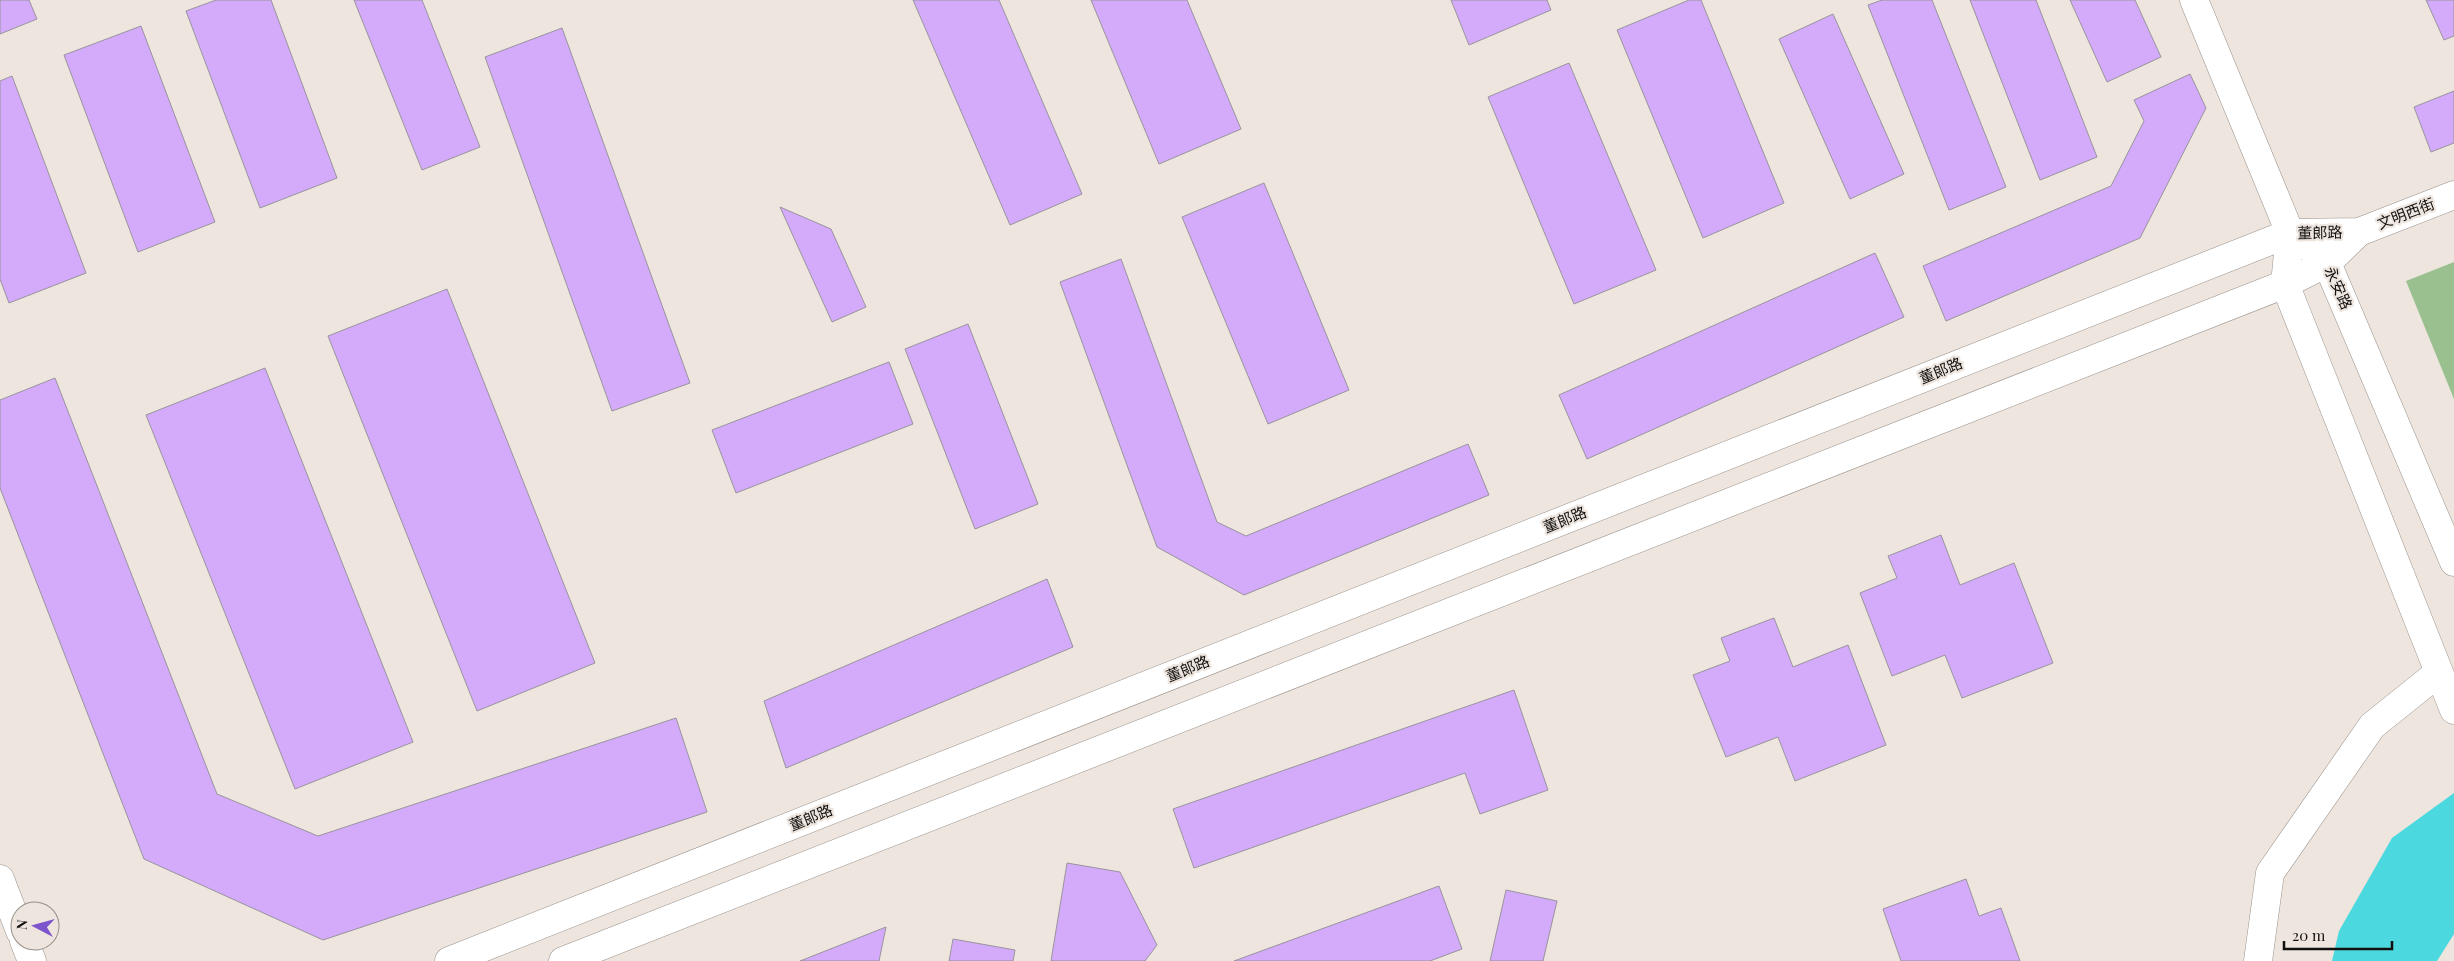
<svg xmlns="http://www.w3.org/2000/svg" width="2454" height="961" viewBox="0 0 2454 961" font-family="'Playfair Display','Noto Sans SC',serif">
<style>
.park{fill:#9bc090}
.water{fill:#4bd9df}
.building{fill:#d4aafb;stroke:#98949c}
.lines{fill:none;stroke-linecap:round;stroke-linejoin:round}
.minor-casing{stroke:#9a928c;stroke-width:29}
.tertiary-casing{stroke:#9a928c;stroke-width:29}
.minor{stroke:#fff;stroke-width:28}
.tertiary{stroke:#fff;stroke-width:28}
.labels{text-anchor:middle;stroke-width:4.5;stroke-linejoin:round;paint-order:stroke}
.street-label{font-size:15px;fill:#12100e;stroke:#ede5de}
</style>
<rect width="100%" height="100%" fill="#ede5de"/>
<path class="park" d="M2454 262V399L2406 281Z"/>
<path class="water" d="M2454 793V934L2437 961H2332L2339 931 2392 838Z"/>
<path class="building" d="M0 0H29L37 19 0 34Z
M216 0H271L337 178 260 208 186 11Z
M354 0H422L480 147 422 170Z
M913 0H999L1082 194 1010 225Z
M1091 0H1187L1241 129 1159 164Z
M1451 0H1547L1551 10 1469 45Z
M1689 0H1701L1784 203 1703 238 1617 30Z
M1882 0H1932L2006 187 1949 210 1868 5Z
M1970 0H2036L2097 157 2040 180Z
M2070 0H2135L2161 57 2107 82Z
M2426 0H2454V36L2444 40Z
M1833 14 1904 174 1850 199 1779 39Z
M141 26 215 222 138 252 64 55Z
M562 28 690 383 612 411 485 57Z
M1569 63 1656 270 1574 304 1488 97Z
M2190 74 2206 108 2140 238 1946 321 1923 266 2111 186 2144 121 2134 100Z
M12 76 86 273 9 303 0 279V81Z
M2454 91V143L2431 152 2414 107Z
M1264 183 1349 390 1268 424 1182 217Z
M780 207 831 229 866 307 832 322Z
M1875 253 1904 317 1587 459 1559 395Z
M1121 259 1217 522 1246 536 1468 444 1489 495 1244 595 1157 547 1060 282Z
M447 289 595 663 477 711 328 336Z
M968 324 1038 504 975 529 905 349Z
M889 362 913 424 736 493 712 430Z
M265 368 413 742 295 789 146 415Z
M55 378 217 794 318 836 676 718 707 812 323 940 144 859 0 488V400Z
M1941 535 1960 585 2014 563 2053 663 1962 698 1945 655 1892 676 1860 593 1897 578 1888 556Z
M1047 579 1073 647 786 768 764 701Z
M1774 618 1793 667 1848 645 1886 745 1795 781 1778 737 1726 757 1693 675 1730 661 1721 638Z
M1514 690 1548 790 1480 814 1465 773 1194 868 1173 809Z
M1067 863 1120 872 1157 945 1145 961H1051Z
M1966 879 1979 916 2001 908 2020 961H1901L1883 909Z
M1439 886 1462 949 1430 961H1234Z
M1506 890 1557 901 1543 961H1490Z
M886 927 879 961H800Z
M953 939 1015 950 1013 961H949Z"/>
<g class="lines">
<g class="minor-casing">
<path id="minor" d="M2194 0 2290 233
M2258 961 2270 873 2372 726 2438 673"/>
</g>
<g class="tertiary-casing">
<path id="tertiary" d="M2290 233 2285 284 2454 710
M2313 251 2327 263 2454 562
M0 879 20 931
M24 941 32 961
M449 961 2290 233 2359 232 2454 195
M563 961 2285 284 2327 263 2359 232"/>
</g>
<use href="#minor" class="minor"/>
<use href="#tertiary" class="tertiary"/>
</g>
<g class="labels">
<g class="street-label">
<text transform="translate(2406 214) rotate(-21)" y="5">文明西街</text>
<text transform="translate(2320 233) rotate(-1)" y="5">董郞路</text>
<text transform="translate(2338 288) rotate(66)" y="5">永安路</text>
<text transform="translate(1941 371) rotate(-22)" y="5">董郞路</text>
<text transform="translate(1565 520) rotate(-22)" y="5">董郞路</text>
<text transform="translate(1188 669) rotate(-22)" y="5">董郞路</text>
<text transform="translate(811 818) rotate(-22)" y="5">董郞路</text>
</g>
</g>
<g transform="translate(35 926) rotate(276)"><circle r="24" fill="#ede5de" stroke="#95908b"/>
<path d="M0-4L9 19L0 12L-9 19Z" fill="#7e54cd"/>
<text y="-8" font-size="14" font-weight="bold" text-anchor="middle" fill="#12100e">N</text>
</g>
<path d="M2284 941v8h108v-8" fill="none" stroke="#12100e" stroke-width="2.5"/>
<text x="2292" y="941" font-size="15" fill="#12100e" stroke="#ede5de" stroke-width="4" paint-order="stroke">20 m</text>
</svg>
